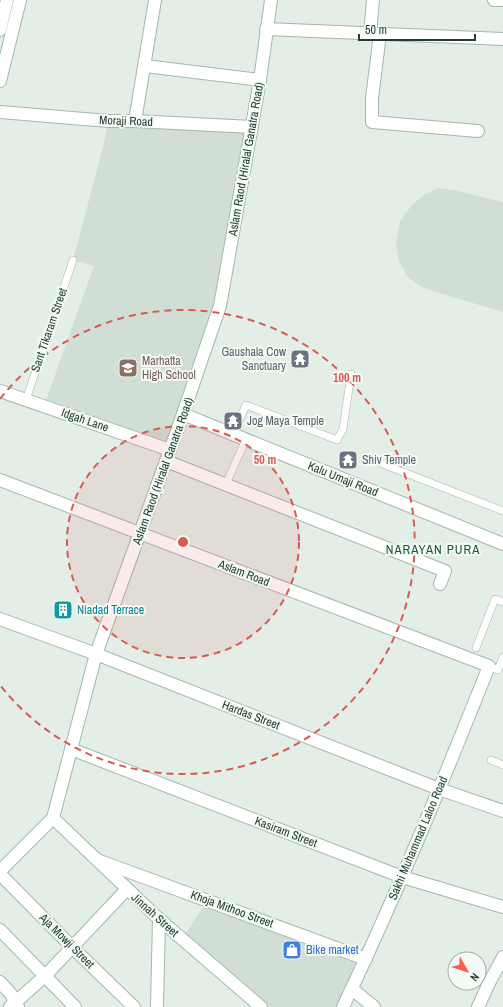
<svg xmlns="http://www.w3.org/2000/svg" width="503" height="1007" font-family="'Archivo Narrow',sans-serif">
<rect width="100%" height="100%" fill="#e3eee7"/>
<!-- built -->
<path fill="#d1ded5" d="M108,121l143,10 -31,175 -50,144 -126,-44 50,-140 -21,-6 31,-116z
M439,188l15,2 49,12v110l-64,-19 -20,-7 -12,-10 -8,-15 -3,-18 4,-22 12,-16 12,-10z
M208,900l157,60 -22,47h-82l-79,-68z"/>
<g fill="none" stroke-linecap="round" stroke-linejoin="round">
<!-- lane casing -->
<g stroke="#a5b6ad" stroke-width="8">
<path id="lane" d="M26,400l47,-140
M233,434l13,-29 91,35 6,-11 8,-55
M375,461l128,50
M226,484l20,-45
M476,648l19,-49 8,3
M489,666l9,4 5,-13
M491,760l12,5"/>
</g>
<!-- street casing -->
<g stroke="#a5b6ad" stroke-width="14">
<path id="street" d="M494,0h9
M266,29l237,10
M370,34l3,-34
M380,34l-8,64v24l106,9
M145,66l115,14
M0,112l108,9h27l117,6
M135,121l20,-121
M0,391l170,59
M183,414l320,130
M166,461l279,110 -5,13
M0,480l489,186c-46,115 -93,230 -146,341
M0,619l96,35 343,135 64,22
M71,749l331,128 101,30
M97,860l269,99
M0,874l73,74 61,59
M0,930l75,77
M0,982l11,12 4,9 3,4
M352,989l22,18
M10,1007l35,-31 82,-87
M478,1007l11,-24 14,-26"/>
</g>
<!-- secondary casing -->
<g stroke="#a1baac" stroke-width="14">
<path id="secondary" d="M0,30l7,-30
M0,81l20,-81
M53,818l43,-164 87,-240 37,-108 40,-226 11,-80
M53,818l106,101 102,88
M0,871l53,-53
M157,1007l2,-88"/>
</g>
<!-- lane -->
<use href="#lane" stroke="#fff" stroke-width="7"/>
<!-- street -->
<use href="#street" stroke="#fff" stroke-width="12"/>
<!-- secondary -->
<use href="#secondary" stroke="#fff" stroke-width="12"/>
</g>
<!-- distance rings -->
<circle cx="183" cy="542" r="116" fill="#d95a50" fill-opacity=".12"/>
<g fill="none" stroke="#d95a50" stroke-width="2" stroke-dasharray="7 5">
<circle cx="183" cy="542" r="116"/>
<path d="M0 399A232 232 0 1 1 0 685"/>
</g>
<!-- icons -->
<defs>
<g id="temple-square" transform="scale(1)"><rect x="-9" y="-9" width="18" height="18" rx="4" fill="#6b7280" stroke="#f4faf6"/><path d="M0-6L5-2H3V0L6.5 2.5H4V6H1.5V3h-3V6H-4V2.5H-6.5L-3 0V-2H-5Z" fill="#fff"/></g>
<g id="school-square" transform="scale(1)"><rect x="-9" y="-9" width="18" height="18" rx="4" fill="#8d6e63" stroke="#f4faf6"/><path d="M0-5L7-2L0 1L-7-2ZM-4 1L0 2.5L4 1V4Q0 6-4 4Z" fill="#fff"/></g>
<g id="building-square" transform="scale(1)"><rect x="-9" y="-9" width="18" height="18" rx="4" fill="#0f9aa8" stroke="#f4faf6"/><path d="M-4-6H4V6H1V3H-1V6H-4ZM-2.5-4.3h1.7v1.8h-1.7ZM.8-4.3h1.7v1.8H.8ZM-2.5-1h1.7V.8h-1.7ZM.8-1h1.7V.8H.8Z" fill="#fff"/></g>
<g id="shop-square" transform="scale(1)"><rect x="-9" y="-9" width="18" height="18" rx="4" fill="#3f7fe0" stroke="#f4faf6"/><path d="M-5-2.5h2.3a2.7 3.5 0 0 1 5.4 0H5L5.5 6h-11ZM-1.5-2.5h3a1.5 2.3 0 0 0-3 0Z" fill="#fff"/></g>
</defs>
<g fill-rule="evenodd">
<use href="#temple-square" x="300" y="359"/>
<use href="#school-square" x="128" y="368"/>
<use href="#temple-square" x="233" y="421"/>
<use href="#temple-square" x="348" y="460"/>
<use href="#building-square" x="63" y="610"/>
<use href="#shop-square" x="292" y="950"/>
</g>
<g text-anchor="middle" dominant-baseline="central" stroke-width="4" stroke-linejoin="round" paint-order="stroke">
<!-- street labels -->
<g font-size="12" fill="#214032" stroke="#f4faf6">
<text transform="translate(126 121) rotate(2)">Moraji Road</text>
<text transform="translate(246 159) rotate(-80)">Aslam Raod (Hiralal Ganatra Road)</text>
<text transform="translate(49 330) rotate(-71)">Sant Tikaram Street</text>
<text transform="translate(85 420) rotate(19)">Idgah Lane</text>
<text transform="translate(163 471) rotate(-70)">Aslam Raod (Hiralal Ganatra Road)</text>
<text transform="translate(343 479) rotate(22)">Kalu Umaji Road</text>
<text transform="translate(244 573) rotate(21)">Aslam Road</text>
<text transform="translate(251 715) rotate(21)">Hardas Street</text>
<text transform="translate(286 832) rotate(21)">Kasiram Street</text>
<text transform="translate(418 838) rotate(-67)">Sakhi Muhammad Laloo Road</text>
<text transform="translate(232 909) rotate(20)">Khoja Mithoo Street</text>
<text transform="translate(155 915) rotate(42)">Jinnah Street</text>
<text transform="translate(67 941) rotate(45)">Aja Mowji Street</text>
</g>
<!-- worship labels -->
<g font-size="12" fill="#5b616d" stroke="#f4faf6" text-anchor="start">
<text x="286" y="352" text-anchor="end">Gaushala Cow<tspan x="286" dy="14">Sanctuary</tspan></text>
<text x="247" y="421">Jog Maya Temple</text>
<text x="362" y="460">Shiv Temple</text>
</g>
<!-- education labels -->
<g font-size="12" fill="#785e54" stroke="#f4faf6" text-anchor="start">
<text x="142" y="361">Marhatta<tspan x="142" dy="14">High School</tspan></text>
</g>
<!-- culture labels -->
<g font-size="12" fill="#0d838f" stroke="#f4faf6" text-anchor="start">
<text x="77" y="610">Niadad Terrace</text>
</g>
<!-- shop labels -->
<g font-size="12" fill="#366cbe" stroke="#f4faf6" text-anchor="start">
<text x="306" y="950">Bike market</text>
</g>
<!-- neighbourhood labels -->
<g font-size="13" letter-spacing="1" fill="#1c543b" stroke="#f4faf6">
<text x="433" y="549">NARAYAN PURA</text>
</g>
</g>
<circle cx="183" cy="542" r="6" fill="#d95a50" stroke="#f4faf6" stroke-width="2"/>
<g font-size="12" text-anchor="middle" font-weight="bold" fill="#d95a50" stroke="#f4faf6" stroke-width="4" stroke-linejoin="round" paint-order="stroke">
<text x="347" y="382">100 m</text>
<text x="265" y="464">50 m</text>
</g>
<!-- north arrow -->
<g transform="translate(467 971) rotate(129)"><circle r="19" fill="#f4faf6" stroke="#a0b0a8"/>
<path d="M0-3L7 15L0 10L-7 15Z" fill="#f95e55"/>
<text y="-6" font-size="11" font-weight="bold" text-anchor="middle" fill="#214032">N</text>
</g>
<!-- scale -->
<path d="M359 34v6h116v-6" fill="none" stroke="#214032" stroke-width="2"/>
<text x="365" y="34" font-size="12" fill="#214032" stroke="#f4faf6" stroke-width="3" paint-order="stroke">50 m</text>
</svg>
